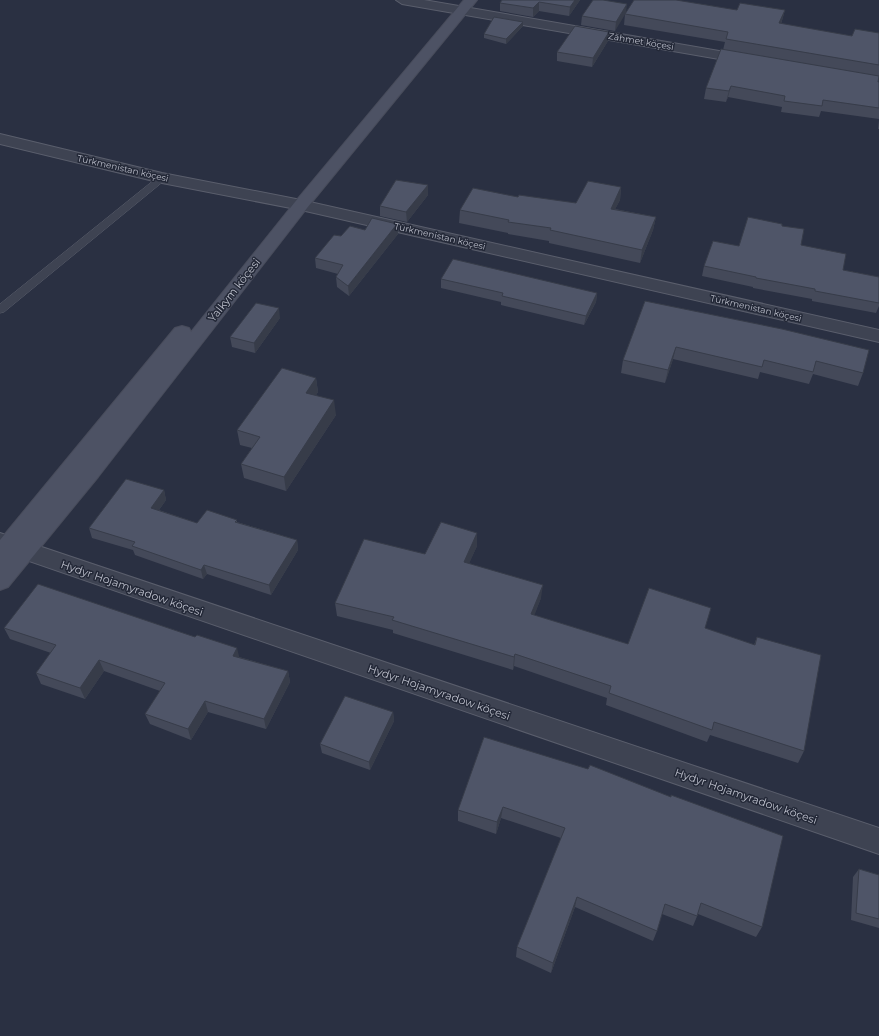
<svg xmlns="http://www.w3.org/2000/svg" width="879" height="1036" font-family="Montserrat,sans-serif">
<rect width="100%" height="100%" fill="#2a3042"/>
<g fill="none" stroke-linecap="round" stroke-linejoin="round">
<!-- service casing -->
<g stroke="#5a5e6c" stroke-width="1">
<path id="service" d="M162,175l3,1v4l-161,132 -4,1v-9l159,-128z"/>
</g>
<!-- minor casing -->
<g stroke="#5a5e6c" stroke-width="2">
<path id="minor" d="M396,0h28l324,56 5,1 2,3 -2,3 -5,1 -346,-60z
M0,134l162,39 139,27 578,130v12l-578,-132 -139,-27 -162,-39z
M0,533l879,295v26l-879,-303z"/>
</g>
<!-- secondary casing -->
<g stroke="#484c5b" stroke-width="2">
<path id="secondary" d="M464,0h13l-170,208 -209,269 -90,110 -8,3v-50l175,-212 7,-2 7,2 2,4 104,-130z"/>
</g>
<!-- service -->
<use href="#service" fill="#3e4352" fill-rule="evenodd"/>
<!-- minor -->
<use href="#minor" fill="#3e4352" fill-rule="evenodd"/>
<!-- secondary -->
<use href="#secondary" fill="#4d5264" fill-rule="evenodd"/>
</g>
<!-- wall -->
<path fill="#444959" d="M580,0l-11,16 -30,-5 -6,6 -33,-6v-8z
M627,4l-12,27 -34,-6 1,-9z
M737,10h48l-4,14 71,12 27,-3v42l-1,7h1v37l-58,-8 -2,6 -38,-5 1,-5 -54,-10 -2,5 -22,-3 2,-11 17,-38 2,-8 -101,-17 1,-11z
M523,26l-17,18 -22,-6v-4z
M608,41l-16,26 -35,-6v-9z
M879,120v9h-1z
M428,185v10l-21,27 -27,-6v-10z
M621,187l-1,13 -5,9 41,8 -3,13 -13,33 -91,-20v-2l-41,-7v-1l-49,-10 1,-13 58,-13 58,6z
M397,224l1,10 -49,62 -12,-9 -1,-10 2,-3 -22,-6 -1,-10 26,-22 24,-6z
M782,226l19,19 42,25 36,7v29l-3,7 -64,-12v-2l-59,-11v-1l-51,-11 2,-10 35,-20z
M441,279l156,14 -1,9 -12,23 -83,-20v-3l-60,-14z
M645,301l218,72 -5,13 -45,-12 -4,10 -49,-12 -2,7 -85,-20 -8,24 -44,-10 2,-13z
M280,318l-25,35 -23,-6 -2,-10z
M316,378l2,14 -2,3 20,20 -50,76 -42,-13 -3,-14 11,-16 -12,-3 -3,-15z
M164,490l2,10 -7,10 38,13 40,-3v2l60,18 1,10 -27,45 -64,-21 -4,5 -68,-24 -2,-5 -41,-12 -3,-10z
M477,533v13l-8,17 72,35 -7,17 94,29 77,-16 49,17 3,-8 47,114 -6,12 -88,-28 -3,7 -101,-37 1,-7 -93,-32 -1,4 -120,-37v-3l-56,-14 -2,-13z
M4,628l235,29 49,14 2,11 -24,47 -58,-17 -17,28 -41,-16 -5,-10 15,-23 -56,-20 -19,28 -44,-15 -5,-11 15,-20 -41,-14z
M393,712l1,9 -24,49 -48,-17 -2,-9z
M484,737l278,190 -6,10 -58,-23 -5,12 -31,-12 -5,17 -4,10 -78,-34 -24,66 -35,-16 1,-10 44,-109 -60,-20 -5,16 -38,-13v-11z
M859,869l20,6v53l-28,-8 2,-43z"/>
<!-- shaded-wall -->
<path fill="#373c49" d="M575,0h5l-11,16 1,-9z
M539,2v9l-6,6v-9z
M627,4l-1,9 -11,18 1,-9z
M785,10l-3,10 -5,14 2,-11z
M523,22v4l-17,18v-5z
M609,32l-1,9 -16,26 1,-9z
M731,86l-3,11 -2,5 3,-11z
M428,185v10l-21,27 -1,-10z
M621,187l-1,13 -11,21 2,-12z
M656,217l-3,13 -13,33 2,-13z
M397,224l1,10 -49,62 -1,-10z
M597,293l-1,9 -12,23 2,-9z
M279,308l1,10 -25,35 -1,-10z
M676,347l-3,12 -8,24 3,-13z
M316,378l2,14 -10,15 -2,-14z
M334,400l2,15 -50,76 -2,-14z
M164,490l2,10 -12,17 -3,-9z
M477,533v13l-13,29v-13z
M297,540l1,10 -27,45 -2,-10z
M204,565l3,9 -4,5 -2,-9z
M543,585l-2,13 -11,29 1,-13z
M237,648l3,12 -7,-4z
M515,654l-1,12 -1,4 1,-13z
M99,660l5,11 -19,28 -5,-11z
M288,671l2,11 -24,47 -2,-10z
M205,701l3,11 -17,28 -3,-11z
M393,712l1,9 -24,49 -1,-8z
M503,807l-2,11 -5,16 1,-12z
M577,897l-2,10 -24,66 2,-10z"/>
<!-- building -->
<path fill="#4f5568" stroke="#373c49" d="M502,0h73l-5,7 -31,-5 -6,6 -33,-5z
M593,0h10l24,4 -11,18 -34,-6z
M634,0h42l61,10 3,-7 45,7 -6,13 73,13 3,-7 24,4v32l-153,-26 2,-7 -103,-18z
M494,17l29,5 -17,17 -22,-5z
M575,26l34,6 -16,26 -36,-6z
M721,49l158,27 -1,6h1v26l-56,-8 -1,6 -38,-5 1,-5 -54,-10 -2,5 -23,-3z
M396,180l32,5 -22,27 -26,-6z
M588,181l33,6 -10,22 45,8 -14,33 -92,-20 1,-2 -43,-6 1,-2 -49,-10 13,-22 45,9 1,-2 57,8z
M748,217l34,7v2l22,3 -3,16 45,9 -3,16 36,7v26l-64,-12v-2l-59,-11v-1l-52,-11 9,-25 26,5z
M372,218l25,6 -49,62 -12,-9 7,-12 -28,-7 19,-23 7,1 9,-10 15,4z
M453,259l144,34 -11,23 -84,-20 1,-3 -62,-14z
M645,301l137,28 87,21 -6,23 -47,-12 -3,11 -49,-12 -2,7 -86,-20 -8,23 -45,-10z
M256,303l23,5 -25,35 -24,-6z
M282,368l34,10 -10,15 28,7 -50,77 -43,-13 19,-27 -23,-7z
M126,479l38,11 -13,18 46,15 10,-13 30,10 -2,2 62,18 -28,45 -65,-20 -3,5 -69,-24 3,-4 -46,-14z
M441,522l36,11 -13,29 79,23 -12,29 97,30 21,-56 62,20 -6,20 50,17 2,-8 64,18 -17,96 -90,-29 -2,8 -103,-37 2,-7 -96,-32 -1,3 -122,-37 2,-3 -59,-14 29,-64 61,15z
M38,584l157,53 2,-2 40,13 -4,8 55,15 -24,48 -59,-18 -17,28 -43,-15 20,-31 -66,-23 -19,28 -44,-15 20,-28 -52,-17z
M345,696l48,16 -24,50 -49,-18z
M484,737l104,32 2,-4 81,32v-2l112,41 -21,91 -61,-24 -4,13 -32,-12 -8,27 -80,-34 -24,66 -36,-16 48,-119 -62,-21 -6,15 -39,-12z
M859,869l20,6v44l-23,-6z"/>
<g text-anchor="middle" dominant-baseline="central" stroke-width="3" stroke-linejoin="round" paint-order="stroke">
<!-- far-street labels -->
<g font-size="9" fill="#bcbfcb" stroke="#232837">
<text transform="translate(641 41) rotate(10)">Zähmet köçesi</text>
<text transform="translate(123 168) rotate(13)">Türkmenistan köçesi</text>
<text transform="translate(440 236) rotate(13)">Türkmenistan köçesi</text>
<text transform="translate(756 308) rotate(13)">Türkmenistan köçesi</text>
</g>
<!-- street labels -->
<g font-size="11" fill="#bcbfcb" stroke="#232837">
<text transform="translate(234 290) rotate(-52)">Ýalkym köçesi</text>
<text transform="translate(132 588) rotate(19)">Hydyr Hojamyradow köçesi</text>
<text transform="translate(439 692) rotate(19)">Hydyr Hojamyradow köçesi</text>
<text transform="translate(746 796) rotate(19)">Hydyr Hojamyradow köçesi</text>
</g>
</g>
</svg>
